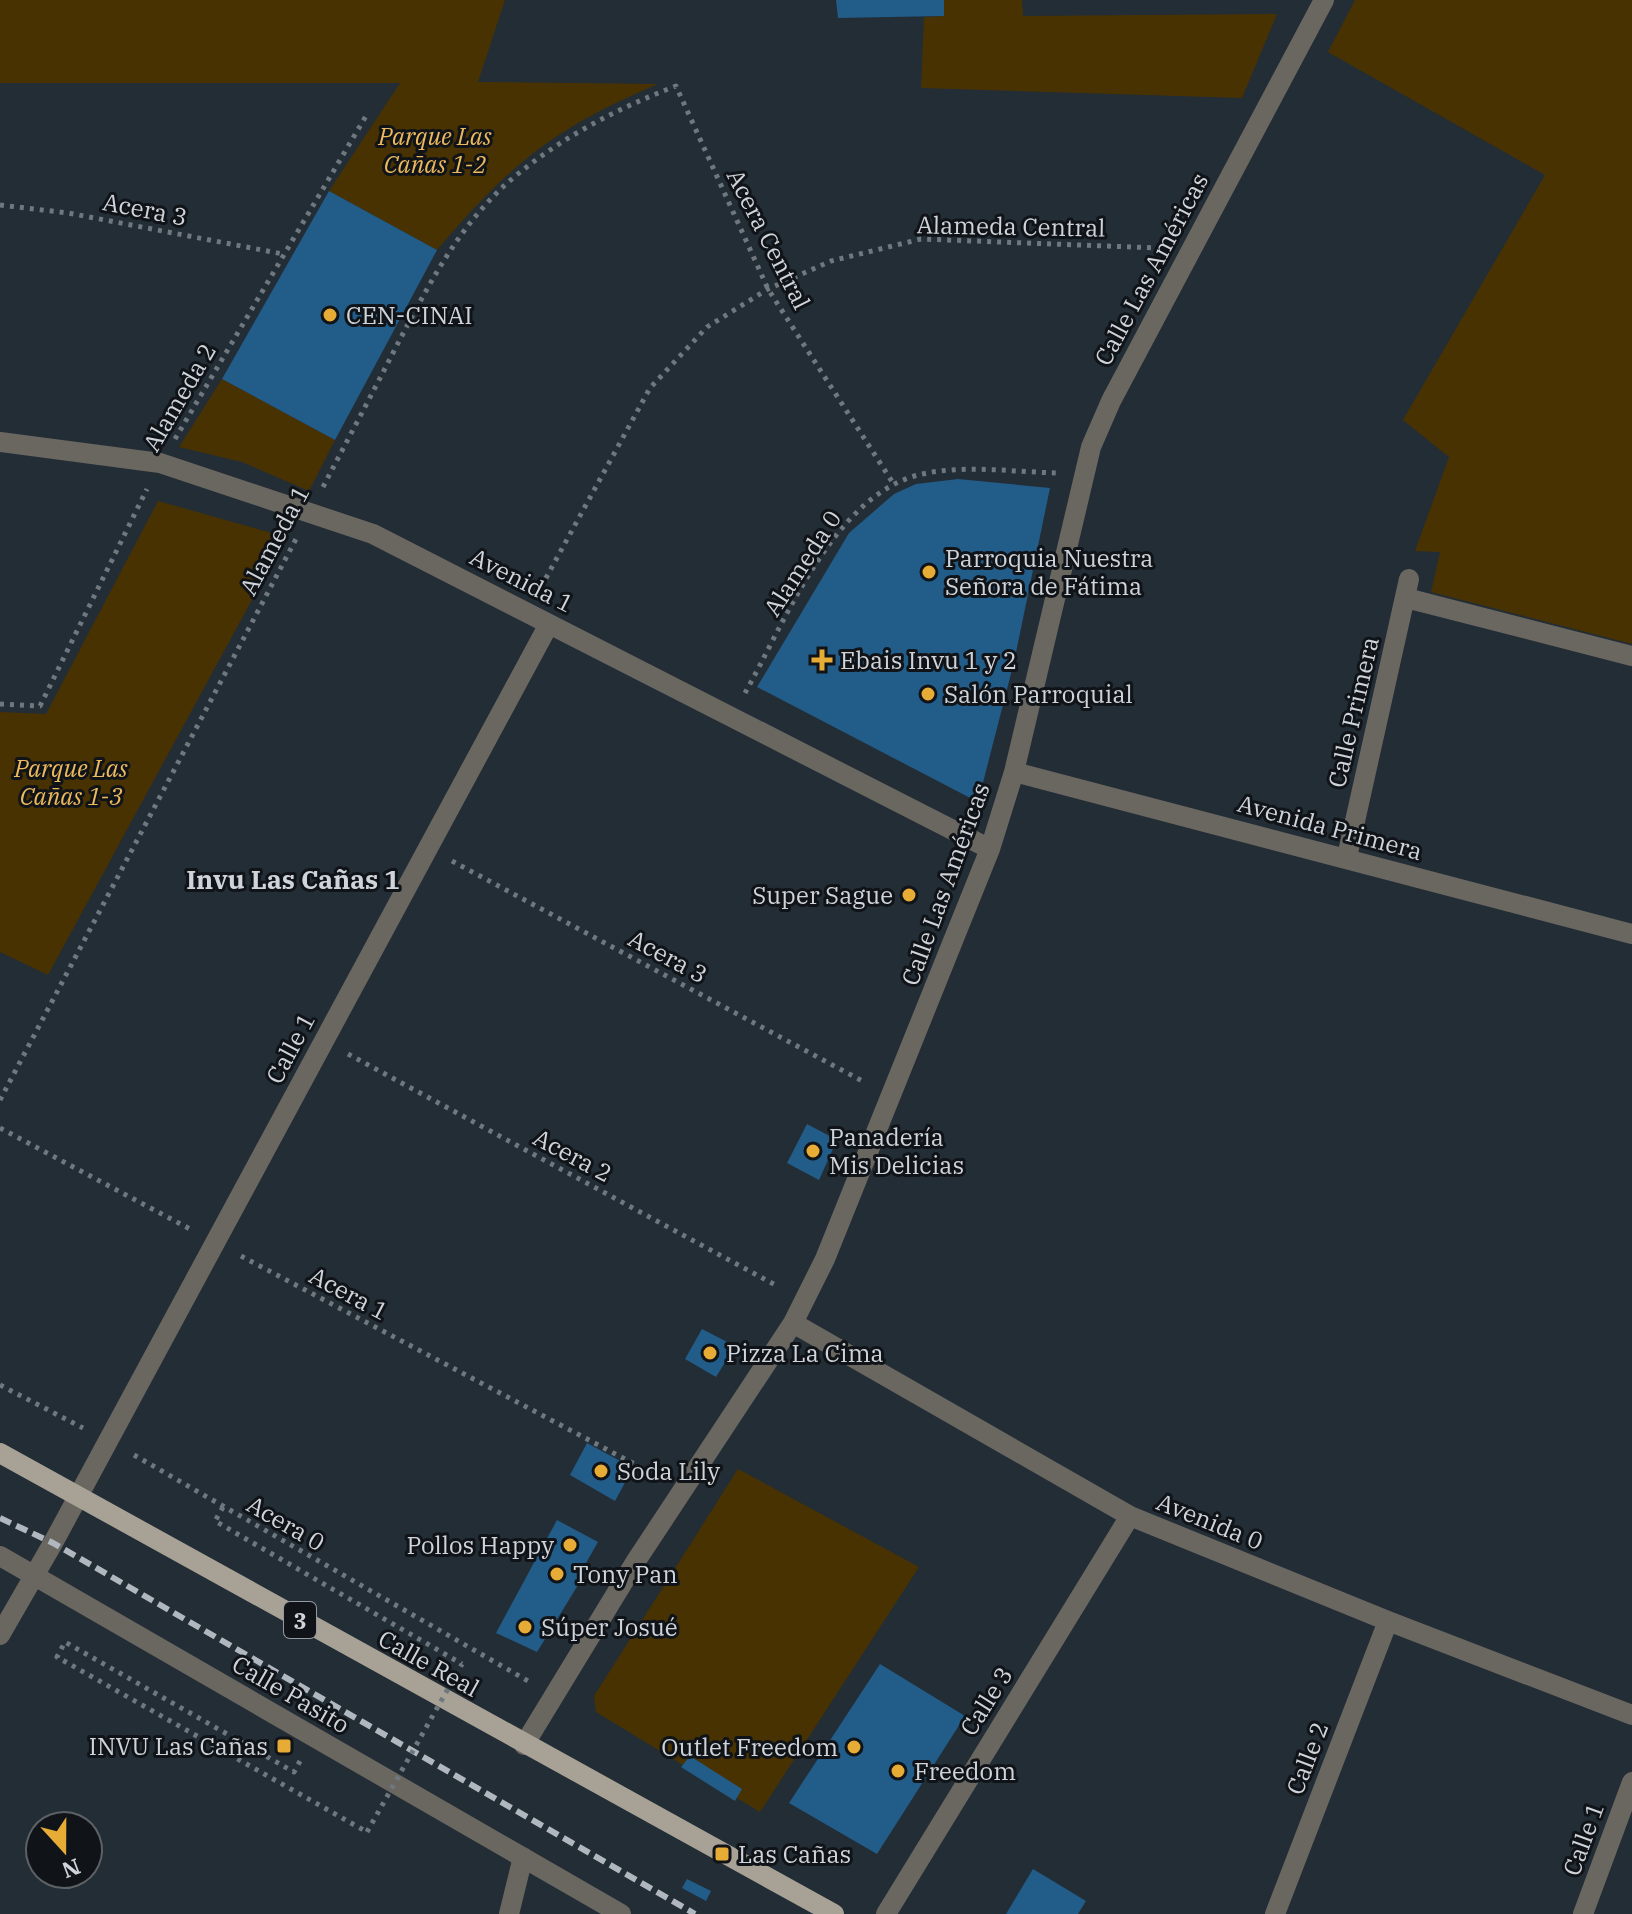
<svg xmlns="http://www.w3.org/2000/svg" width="1632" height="1914" font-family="'IBM Plex Serif',serif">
<rect width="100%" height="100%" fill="#232d35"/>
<!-- green -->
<path fill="#493202" d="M0,0h505l-27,82 180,2c-104,44 -149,81 -221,166l-108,-59 71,-108h-400z
M944,0h78l1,16 254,-2 -35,84 -321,-10 3,-71 20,-1z
M1355,0h277v644l-201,-52 9,-40 -25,-1 34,-94 -46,-37 142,-245 -217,-123z
M222,379l113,61 -26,51 -67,-29 -63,-15z
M158,501l128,36 -238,438 -48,-23v-240l46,2z
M738,1469l181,98 -159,245 -23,-14 -47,-42 -7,9 -87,-53 -2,-16z"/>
<!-- building -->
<path fill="#225c89" d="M836,0h108v16l-106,2z
M329,191l108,59 -102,190 -113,-61z
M958,479l92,9 -36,174 -36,140 -221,-115 92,-154 45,-39 22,-10z
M807,1124l30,16 -18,40 -32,-17z
M702,1329l33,17 -19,31 -31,-18z
M587,1443l46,25 -18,33 -45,-26z
M557,1520l41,22 -16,28 4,2 -49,80 -41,-19z
M880,1664l85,52 -88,138 -88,-51z
M690,1756l52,33 -7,12 -54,-34z
M1033,1869l53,32 -8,13h-72z
M687,1879l24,12 -5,10 -24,-13z"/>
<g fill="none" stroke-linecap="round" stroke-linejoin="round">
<!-- path -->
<path stroke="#6f777f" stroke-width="5" stroke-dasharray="4 6" stroke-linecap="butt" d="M0,205l68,8 215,41
M175,439l191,-323
M323,487c24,-46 49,-93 73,-140 32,-61 63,-123 117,-169 49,-41 103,-69 163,-92l92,203 125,194
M541,587l109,-199 57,-61 61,-38 63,-28 90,-22 238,9
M745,693c40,-71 88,-196 173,-218 43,-11 95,-3 140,-2
M0,704l40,2 107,-217
M452,861l414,222
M348,1054l431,233
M0,1100l296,-561
M0,1128l190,101
M241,1256l416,220
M0,1385l83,43
M134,1455l394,226
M223,1507l-8,14 247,143
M300,1761l-6,11 -229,-130 -8,15 310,175"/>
<!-- minor -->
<path stroke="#6a6761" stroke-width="20" d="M0,442l160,21 213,71 617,315
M1406,598l226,58
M1014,772l618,162
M1347,857l62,-278
M793,1323l337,193 258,105 244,94
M0,1556l621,358
M0,1635l53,-92 496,-919
M524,1745l112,-184 157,-238 32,-64 165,-410 24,-77 77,-325 20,-46 213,-401
M509,1914l14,-57
M886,1914l244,-398
M1275,1914l113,-293
M1583,1914l49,-132"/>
<!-- major -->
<path stroke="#a8a296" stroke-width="20" d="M0,1453l834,461"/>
<!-- rail -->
<path stroke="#b1b7be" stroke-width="6" stroke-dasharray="12 6" stroke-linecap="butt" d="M0,1518l53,25 642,371"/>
<!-- path-bridge -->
<path stroke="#6f777f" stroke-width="5" stroke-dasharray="4 6" stroke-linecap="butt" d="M367,1832l95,-168"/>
</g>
<!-- markers -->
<g fill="#e7ac36" stroke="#101418" stroke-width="3">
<circle cx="330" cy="315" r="8"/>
<circle cx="929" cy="572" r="8"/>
<path d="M818 648h8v8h8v8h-8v8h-8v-8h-8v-8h8z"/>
<circle cx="928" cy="694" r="8"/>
<circle cx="909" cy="895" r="8"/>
<circle cx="813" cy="1151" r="8"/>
<circle cx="710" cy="1353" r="8"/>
<circle cx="601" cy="1471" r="8"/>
<circle cx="570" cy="1545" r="8"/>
<circle cx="557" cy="1574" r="8"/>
<circle cx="525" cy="1627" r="8"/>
<rect x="276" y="1738" width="16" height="16" rx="4"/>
<circle cx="854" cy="1747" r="8"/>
<circle cx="898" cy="1771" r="8"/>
<rect x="714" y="1846" width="16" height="16" rx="4"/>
</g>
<g text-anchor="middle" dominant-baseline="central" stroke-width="6" stroke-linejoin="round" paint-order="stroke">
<!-- shield labels -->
<rect fill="#101418" stroke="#959aa0" stroke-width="2" x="284" y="1602" width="32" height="36" rx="6"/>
<g font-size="22" font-weight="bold" fill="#ced4da">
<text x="300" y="1620">3</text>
</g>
<!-- park labels -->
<g font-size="24" font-style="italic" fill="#ecb95c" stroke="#101418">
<text x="435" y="136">Parque Las<tspan x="435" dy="28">Cañas 1-2</tspan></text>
<text x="71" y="768">Parque Las<tspan x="71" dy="28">Cañas 1-3</tspan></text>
</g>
<!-- street labels -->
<g font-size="24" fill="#ced4da" stroke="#101418">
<text transform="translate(145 209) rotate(11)">Acera 3</text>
<text transform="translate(1011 226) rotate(1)">Alameda Central</text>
<text transform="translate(769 239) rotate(63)">Acera Central</text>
<text transform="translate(1151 269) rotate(-62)">Calle Las Américas</text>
<text transform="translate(179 397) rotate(-60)">Alameda 2</text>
<text transform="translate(274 540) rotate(-62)">Alameda 1</text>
<text transform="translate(802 563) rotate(-57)">Alameda 0</text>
<text transform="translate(522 580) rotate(27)">Avenida 1</text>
<text transform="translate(1353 712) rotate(-77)">Calle Primera</text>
<text transform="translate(1330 827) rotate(15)">Avenida Primera</text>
<text transform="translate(945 884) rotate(-70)">Calle Las Américas</text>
<text transform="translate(668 956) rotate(28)">Acera 3</text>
<text transform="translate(290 1048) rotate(-62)">Calle 1</text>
<text transform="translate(573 1155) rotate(28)">Acera 2</text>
<text transform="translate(349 1293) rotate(28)">Acera 1</text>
<text transform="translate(1210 1521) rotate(22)">Avenida 0</text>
<text transform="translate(286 1523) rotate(30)">Acera 0</text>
<text transform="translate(429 1663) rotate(29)">Calle Real</text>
<text transform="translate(291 1694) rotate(30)">Calle Pasito</text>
<text transform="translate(986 1701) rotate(-58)">Calle 3</text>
<text transform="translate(1307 1758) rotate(-69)">Calle 2</text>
<text transform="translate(1583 1839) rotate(-70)">Calle 1</text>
</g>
<!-- poi labels -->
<g font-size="24" fill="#ced4da" stroke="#101418" text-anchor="start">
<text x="346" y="315">CEN-CINAI</text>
<text x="945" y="558">Parroquia Nuestra<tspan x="945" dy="28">Señora de Fátima</tspan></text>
<text x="840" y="660">Ebais Invu 1 y 2</text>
<text x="944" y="694">Salón Parroquial</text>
<text x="893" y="895" text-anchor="end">Super Sague</text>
<text x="829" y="1137">Panadería<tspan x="829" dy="28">Mis Delicias</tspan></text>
<text x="726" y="1353">Pizza La Cima</text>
<text x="617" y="1471">Soda Lily</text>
<text x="554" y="1545" text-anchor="end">Pollos Happy</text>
<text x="573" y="1574">Tony Pan</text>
<text x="541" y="1627">Súper Josué</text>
<text x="268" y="1746" text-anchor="end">INVU Las Cañas</text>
<text x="838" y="1747" text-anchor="end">Outlet Freedom</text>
<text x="914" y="1771">Freedom</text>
<text x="738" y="1854">Las Cañas</text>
</g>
<!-- neighbourhood labels -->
<g font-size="26" font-weight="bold" fill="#ced4da" stroke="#101418">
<text x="293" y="879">Invu Las Cañas 1</text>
</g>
</g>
<!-- north arrow -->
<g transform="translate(64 1850) rotate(159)"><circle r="38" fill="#101418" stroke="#5c6166" stroke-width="2"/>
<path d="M0-6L14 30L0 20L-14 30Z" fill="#e7ac36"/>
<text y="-12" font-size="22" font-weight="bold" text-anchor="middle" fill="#ced4da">N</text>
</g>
</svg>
